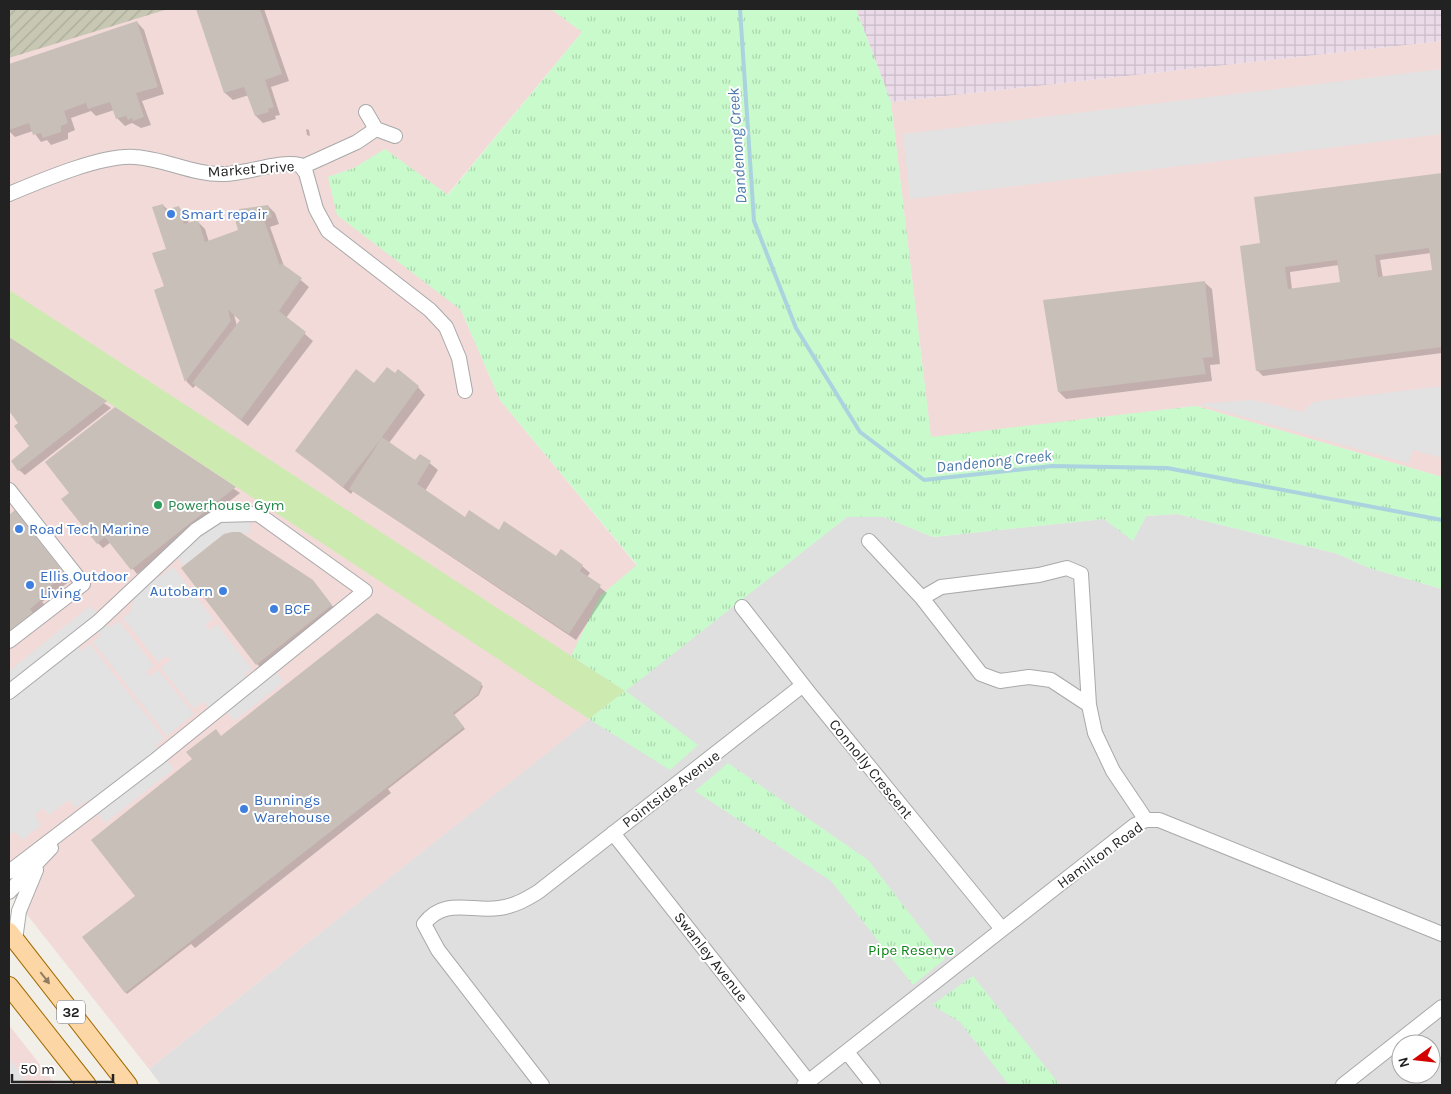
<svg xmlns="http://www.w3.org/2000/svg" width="1451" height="1094" font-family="Karla,sans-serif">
<defs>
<pattern id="industrial-grid" width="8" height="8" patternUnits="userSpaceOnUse" patternTransform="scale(1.25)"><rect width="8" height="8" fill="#ebdbe8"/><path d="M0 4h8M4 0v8" fill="none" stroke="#c9bcc7"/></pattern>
<pattern id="construction-furrows" width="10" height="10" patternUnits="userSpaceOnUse" patternTransform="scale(1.25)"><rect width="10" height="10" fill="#c7c7b4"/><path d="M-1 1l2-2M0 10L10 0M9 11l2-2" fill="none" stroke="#abab9a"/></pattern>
<pattern id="park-tufts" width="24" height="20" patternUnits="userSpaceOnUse" patternTransform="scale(1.25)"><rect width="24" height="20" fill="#c8facc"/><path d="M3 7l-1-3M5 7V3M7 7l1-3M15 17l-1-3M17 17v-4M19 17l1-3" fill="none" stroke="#acd6af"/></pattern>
</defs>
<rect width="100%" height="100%" fill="#f2efe9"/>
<!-- residential -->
<path fill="#e0dfdf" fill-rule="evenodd" d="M1177,514l161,40 31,14 73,21v496h-1281l-12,-16 440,-350 258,-202h37l49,20 171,-18 29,21 13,-24zM1401,1044h30v30h-30z"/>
<!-- commercial -->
<path fill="#f2dad9" d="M9,9h542l31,23 -135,163 -62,-46 -31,19 -26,9 133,133 39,90 137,166 -37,30 25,95 -476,378 -140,-177z
M1442,41v436l-246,-71 -265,32 -40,-336z
M9,1025l47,60h-47z"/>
<!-- industrial -->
<path fill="url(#industrial-grid)" d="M856,9h586v32l-551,61z"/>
<!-- construction -->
<path fill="url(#construction-furrows)" d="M9,9h159l-159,49z"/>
<!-- grass -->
<path fill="#cdebb0" d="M9,290l616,401 -36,28 -580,-382z"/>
<!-- park -->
<path fill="url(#park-tufts)" d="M551,9h305l35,93 40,335 265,-31 246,71v112l-73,-21 -31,-14 -161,-40 -31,2 -13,25 -29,-22 -171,18 -49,-20h-37l-221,174 72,54 -28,25 -81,-51 36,-28 -54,-35 29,-60 37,-31 -137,-165 -39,-90 -124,-95 -9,-38 26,-9 31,-19 63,46 134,-163z
M728,763l140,97 77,99 -32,26 -82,-104 -136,-90z
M973,976l87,109h-51l-49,-63 -28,-17z"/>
<!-- parking -->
<path fill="#e2e2e2" d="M1442,69v65l-532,65 -7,-65z
M1442,386v72l-29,-8 -5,13 -210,-59 55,-4 50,12 10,-10z
M249,507v27l-17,-2 -8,2 -40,32 -16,-22 44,-34z
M173,567l40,52 -8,6 4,5 8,-6 35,45 -7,5 2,3 20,-16 17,21 -50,39 -16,-21 -9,8 -6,-7 -9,8 -33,-41 9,-8 -3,-4 -9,6 -35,-44 8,-7 4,-17z
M90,606l20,21 9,-6 35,45 -8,6 4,4 8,-6 36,44 -27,22 -74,-94 8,-7 -3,-3 -20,16 3,3 9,-7 74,94 -8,7 18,24 -69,54 -18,-23 -11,8 -7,-8 -20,15 -6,-7 -8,7 6,10 -19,15 -7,-9 -6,5v-165z
M9,1058l13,18 4,9h-17z"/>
<!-- shadow -->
<path fill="#0003" fill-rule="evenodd" d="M197,9h67l25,72 -18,6 9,28 -5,1 1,3 -13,4 -7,-7 -7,-21 -16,5 -8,-7z
M137,22l7,8 20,64 -22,7 9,24 -10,3 -9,-5 -7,3 -8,-8 -3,-8 -18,6 -5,-5 -20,7 4,12 -7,3v6l-17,6 -4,-5 -6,2 -8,-11 -18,6 -6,-6v-66z
M306,129l3,1 1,6 -3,-1z
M1442,174v179l-179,23 -6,-6 5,-126 -6,-46zM1431,253l3,18 -51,7 -3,-18zM1339,265l2,18 -49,7 -2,-18z
M163,205l5,5 10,-3 8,7 3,10 8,-3 8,8 4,13 31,-11 28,-25 7,7 4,11 -9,3 14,39 25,21 -23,31 27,23 -65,85 -52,-41 -3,3 -6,-6 -31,-92 10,-3 2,-37zM234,315l7,6 -4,5z
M1204,282l8,7 8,75 -10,1 2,16 -146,18 -7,-7z
M9,339l102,69 -86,67 -6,-5 12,-24 -12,-23 -10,-14z
M375,384l43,3 7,8 -36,48 26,19 5,-7 18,15 -13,21 40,27 92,40 25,8 8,7 -3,4 20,16 -31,47 -223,-149 -2,3 -55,-44z
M115,409l125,84 -103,81 -26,-32 -8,6 -5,-5 -28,-50z
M15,512l55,69 -28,21 4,4 -37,35v-125z
M312,581l26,32 -74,58 -7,-7z
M377,615l106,71 -4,9 -25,20 11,14 -77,60 3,4 -196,155 -4,-4 -64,50 -44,-57 54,-41 85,-158z"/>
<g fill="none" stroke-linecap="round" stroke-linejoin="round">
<!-- stream -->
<path stroke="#aad3df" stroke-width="4" d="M740,9l14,212 42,107 64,104 64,48 128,-14 115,2 275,52"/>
</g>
<!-- building -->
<path fill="#c7bfb8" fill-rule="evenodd" d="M196,9h64l22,65 -17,6 9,27 -6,2 1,3 -14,4 -11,-29 -20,6z
M137,21l21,66 -22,6 8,24 -11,4 -1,-3 -4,2 -2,-4 -10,3 -6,-17 -22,7 -2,-6 -22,8 4,12 -7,3v6l-18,6 -2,-5 -8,2 -4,-12 -20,7v-66z
M1442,173v174l-186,24 -16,-125 20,-3 -6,-46zM1429,248l3,22 -54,7 -3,-22zM1337,260l3,22 -52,7 -3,-22z
M163,204l2,6 14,-4 5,18 14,-4 7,22 33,-12 -5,-17 7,-2 -1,-2 29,-4 4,12 -8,3 16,46 1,-3 21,15 -23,33 27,21 -65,88 -49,-37 48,-63 -12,-10 3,11 -46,61 -31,-92 10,-4 -12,-33 14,-4 -14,-42z
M1205,281l8,76 -10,1 3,16 -148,18 -15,-92z
M9,337l98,64 -89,70 -7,-10 18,-15 -15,-20 4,-3 -9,-12z
M387,367l8,6 3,-4 21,17 -37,51 33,23 5,-6 11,7 -14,23 48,33 4,-7 30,20 5,-9 52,35 5,-7 22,16 -3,6 21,14 -32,49 -220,-145 32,-50 -38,48 -48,-36 61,-82 18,14z
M115,407l121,80 -105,83 -26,-33 -8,7 -36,-45 8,-6 -24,-31z
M15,510l50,65 -27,21 3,4 -11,9 3,4 -24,19v-117z
M232,532h8l73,48 19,25 -76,60 -75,-97 43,-34z
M377,613l105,70 -4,11 -25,19 11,14 -339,266 -43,-56 53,-41 -44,-56 101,-81 -6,-7 30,-23 5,7z"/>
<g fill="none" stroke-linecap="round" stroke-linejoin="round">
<!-- minor casing -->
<g stroke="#a9a9a9" stroke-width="16">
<path id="minor" d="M366,112l10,17 19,7
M302,167l55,-25 19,-13
M9,194c31,-13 94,-40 126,-37 31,2 58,18 89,17 23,0 55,-14 76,-9l6,8 10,36 12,22 102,79 16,17 13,31 6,33
M9,490l74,94 -74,57
M869,541l53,57 19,-11 98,-12 28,-7 14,6 8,131 6,28 18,38 33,49
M922,598l59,76 19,7 29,-4 22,3 38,25
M742,607l68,87 192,235
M9,692l89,-70 98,-92 23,-15 39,-1 107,77 -208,168 -148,113
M613,833l195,248
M9,892l42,-44
M15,940l4,-29 17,-41
M847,1052l26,33
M542,1085l-104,-135 -14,-26c20,-27 47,-12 75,-16 15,-2 26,-8 39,-16l265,-207
M804,1085l331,-260 11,-5h13l283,114
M1343,1085l99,-78"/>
</g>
<!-- major casing -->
<g stroke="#a06b00" stroke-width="20">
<path id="major" d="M9,932l119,153
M9,986l78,99"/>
</g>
<!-- minor -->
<use href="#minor" stroke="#fff" stroke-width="14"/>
<!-- major -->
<use href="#major" stroke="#fcd6a4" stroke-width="18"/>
</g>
<!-- one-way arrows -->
<defs><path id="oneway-solid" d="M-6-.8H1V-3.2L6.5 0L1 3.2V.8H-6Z" transform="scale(1.25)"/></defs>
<use fill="#8f7c63" href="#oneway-solid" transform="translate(45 978) rotate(52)"/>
<!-- markers -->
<g fill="#3f7fe0" stroke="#fff" stroke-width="2">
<circle cx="171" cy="214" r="5"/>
<circle cx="19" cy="529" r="5"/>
<circle cx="30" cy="585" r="5"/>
<circle cx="223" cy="591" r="5"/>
<circle cx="274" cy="609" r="5"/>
<circle cx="244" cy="809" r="5"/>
</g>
<circle fill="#2e9e5b" stroke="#fff" stroke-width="2" cx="158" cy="505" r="5"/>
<g text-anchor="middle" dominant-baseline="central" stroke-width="4" stroke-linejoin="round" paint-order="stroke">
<!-- shield labels -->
<rect fill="#fff" stroke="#646464" stroke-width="1" x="57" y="1000.5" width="28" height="23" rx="4"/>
<g font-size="14" font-weight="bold" fill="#222">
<text x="71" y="1012">32</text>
</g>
<!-- street labels -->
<g font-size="15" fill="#222" stroke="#fff">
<text transform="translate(251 169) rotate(-4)">Market Drive</text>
<text transform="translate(871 769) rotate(51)">Connolly Crescent</text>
<text transform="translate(671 789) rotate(-37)">Pointside Avenue</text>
<text transform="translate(1100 855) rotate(-36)">Hamilton Road</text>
<text transform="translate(711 957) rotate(52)">Swanley Avenue</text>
</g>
<!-- shop labels -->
<g font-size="15" fill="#366cbe" stroke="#fff" text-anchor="start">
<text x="181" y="214">Smart repair</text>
<text x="29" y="529">Road Tech Marine</text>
<text x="40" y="576">Ellis Outdoor<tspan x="40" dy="17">Living</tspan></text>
<text x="213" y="591" text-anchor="end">Autobarn</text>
<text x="284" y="609">BCF</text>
<text x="254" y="800">Bunnings<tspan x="254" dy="17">Warehouse</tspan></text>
</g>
<!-- leisure labels -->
<g font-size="15" fill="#27864d" stroke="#fff" text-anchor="start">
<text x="168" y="505">Powerhouse Gym</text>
</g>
<!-- park labels -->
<g font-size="15" fill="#0c8416" stroke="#fff">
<text x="911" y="950">Pipe Reserve</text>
</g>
<!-- water labels -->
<g font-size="16" font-style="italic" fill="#4a7aab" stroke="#fff">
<text transform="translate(737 146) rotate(-94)">Dandenong Creek</text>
<text transform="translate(994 461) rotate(-6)">Dandenong Creek</text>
</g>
</g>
<!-- border -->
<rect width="1451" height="1094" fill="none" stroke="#222222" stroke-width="20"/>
<!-- north arrow -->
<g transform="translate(1416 1059) rotate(255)"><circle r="24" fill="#ffffff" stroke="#a7a7a7"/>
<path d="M0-4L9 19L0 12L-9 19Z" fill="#d40000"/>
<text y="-8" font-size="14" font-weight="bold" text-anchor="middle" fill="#222222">N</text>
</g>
<!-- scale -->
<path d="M12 1074v8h101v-8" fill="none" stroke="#222222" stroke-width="2.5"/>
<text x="20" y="1074" font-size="15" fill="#222222" stroke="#ffffff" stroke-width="4" paint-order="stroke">50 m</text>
</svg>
